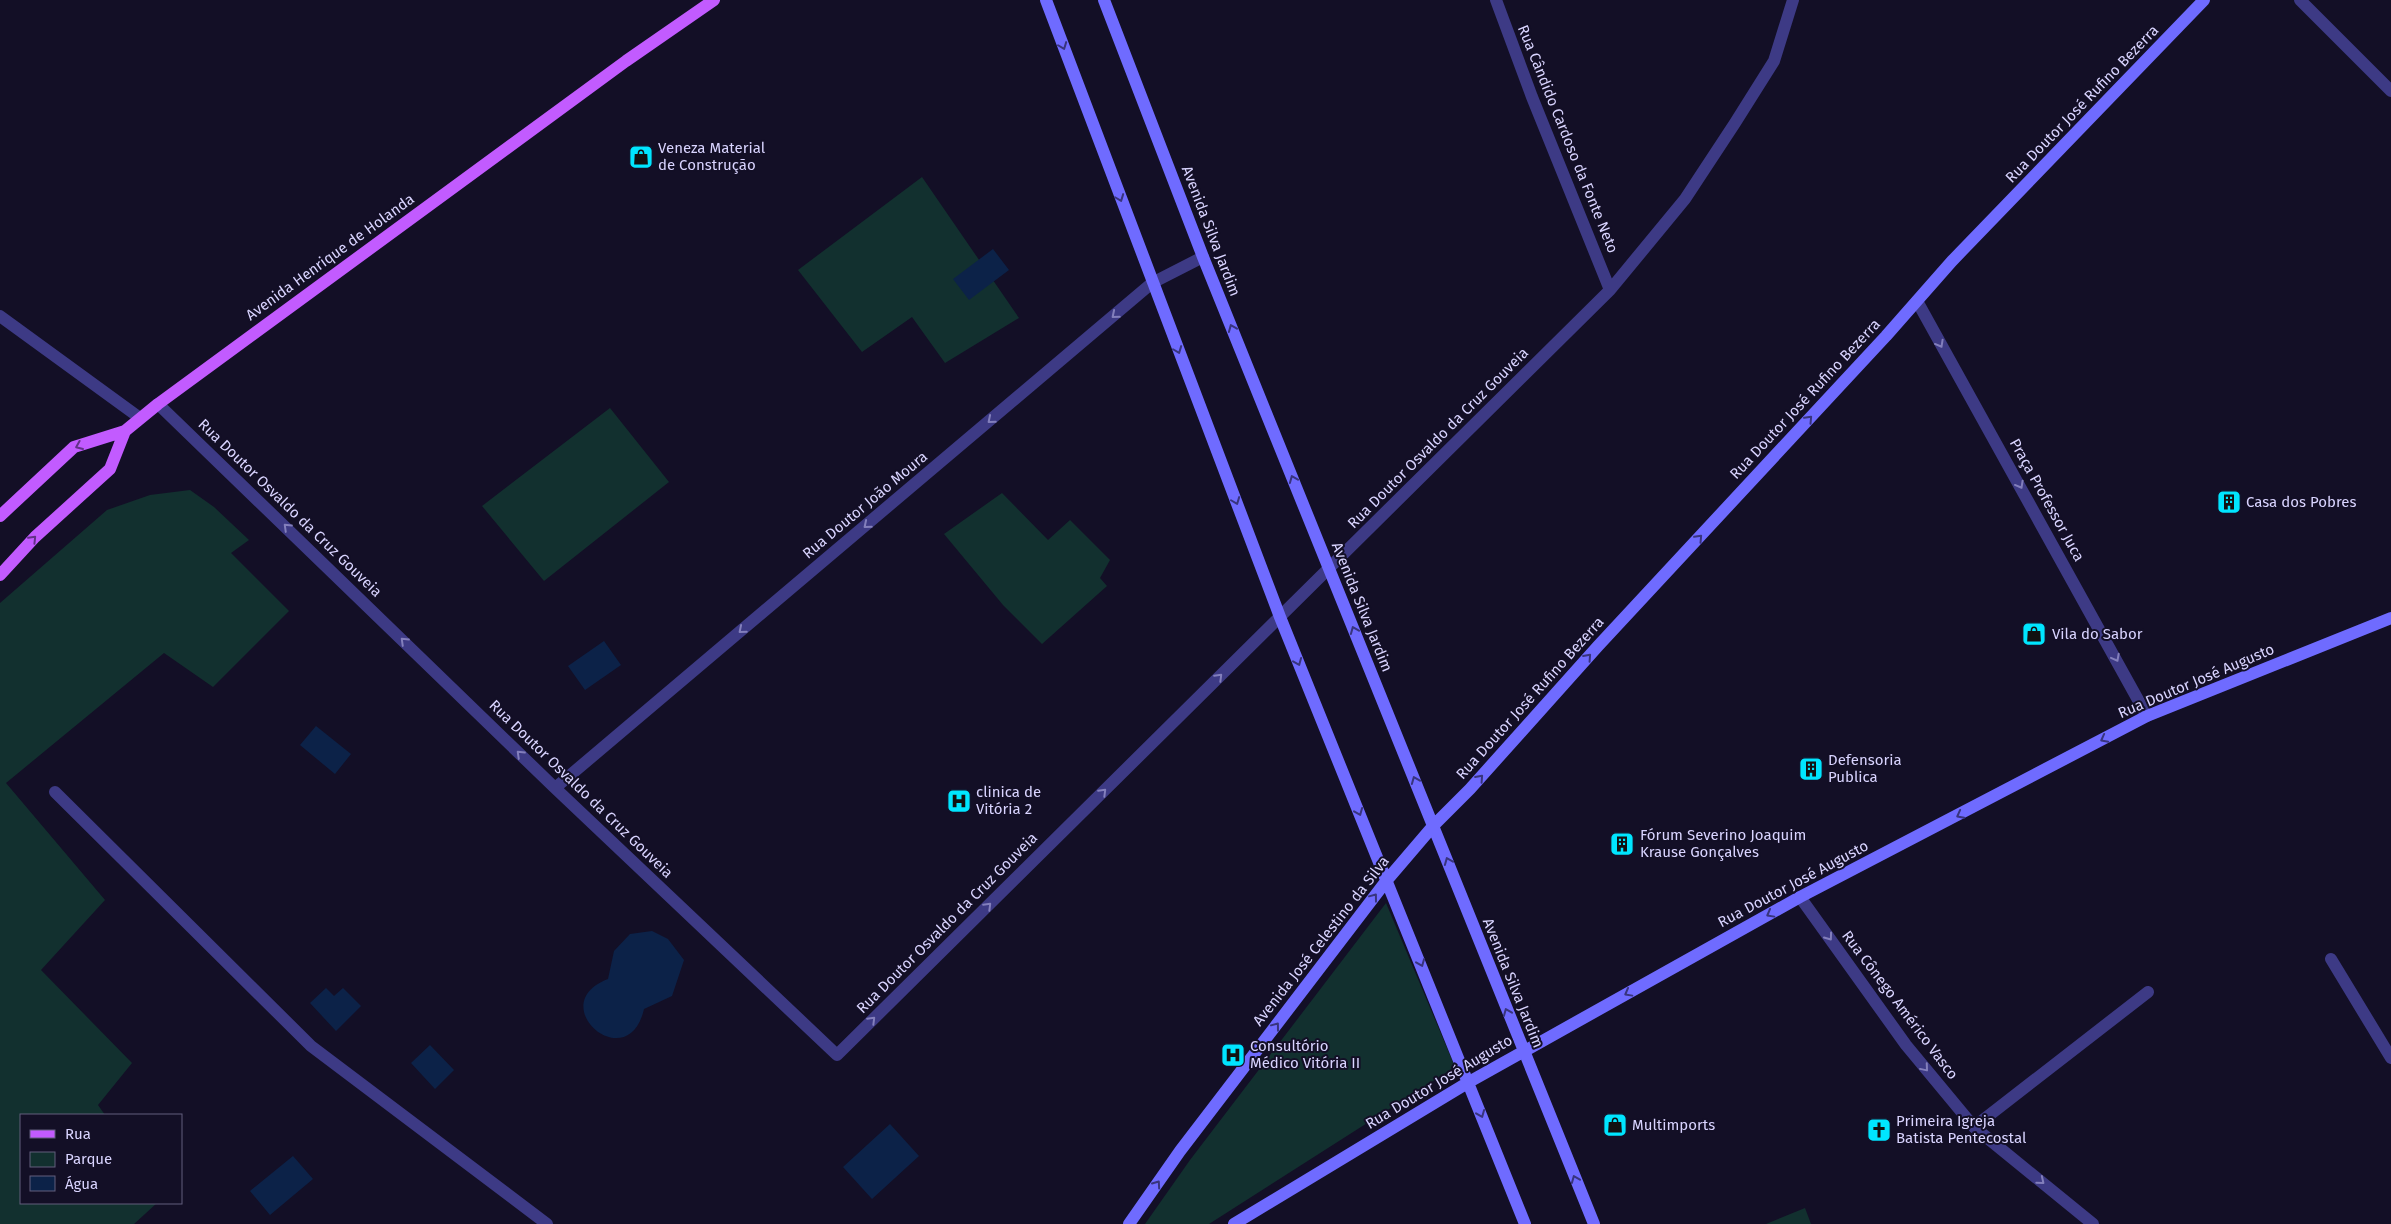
<svg xmlns="http://www.w3.org/2000/svg" width="2391" height="1224" font-family="'Fira Sans',sans-serif">
<rect width="100%" height="100%" fill="#130f26"/>
<!-- green -->
<path fill="#12302f" d="M922,177l97,141 -74,45 -33,-46 -50,35 -64,-82z
M610,408l59,74 -125,99 -62,-75z
M190,490l24,17 35,33 -18,13 58,58 -76,76 -49,-34 -158,130 99,117 -64,70 91,93 -34,42 7,10h-84v88h136l-23,21h-134v-621l107,-93 43,-15z
M1002,493l46,47 22,-20 40,40 -10,18 7,8 -65,58 -39,-39 -59,-71z
M1386,903l69,164 -246,157h-64l45,-64z
M1805,1208l6,16h-45z"/>
<!-- water -->
<path fill="#0c2248" d="M993,249l16,21 -40,30 -16,-21z
M604,641l17,24 -36,25 -17,-24z
M316,726l35,28 -16,20 -35,-29z
M652,931l16,8 16,21 -12,36 -28,13c-16,70 -102,-5 -36,-30l6,-28 16,-17z
M326,988l8,8 9,-8 18,18 -25,25 -26,-28z
M430,1045l24,25 -19,19 -24,-26z
M890,1124l29,32 -47,43 -29,-32z
M293,1156l20,23 -43,36 -20,-24z"/>
<g fill="none" stroke-linecap="round" stroke-linejoin="round">
<!-- service -->
<path stroke="#3d3a85" stroke-width="12" d="M2331,959l60,99
M1974,1127l174,-135"/>
<!-- minor -->
<path stroke="#3d3a85" stroke-width="12" d="M1496,0l36,97 78,193
M2300,0l91,91
M1917,301l230,415
M158,404l397,384 282,267 773,-765 75,-91 50,-76 39,-62 19,-61
M555,788l597,-505 51,-26
M55,792l256,254 236,178
M1800,897l106,148 68,82 119,97"/>
<!-- tertiary -->
<path stroke="#3d3a85" stroke-width="12" d="M0,316l140,102"/>
<!-- secondary -->
<path stroke="#6f6bff" stroke-width="12" d="M1046,0l234,617 245,607
M1104,0l99,257 391,967
M1129,1224l51,-73 207,-271 47,-55 36,-36 128,-143 288,-310 66,-75 252,-261
M1234,1224l235,-142 331,-185 347,-181 244,-98"/>
<!-- primary -->
<path stroke="#c25bff" stroke-width="12" d="M0,516l74,-69 51,-16
M0,575l35,-38 75,-68 15,-38 33,-27 468,-343 88,-61"/>
</g>
<!-- one-way arrows -->
<defs><path id="oneway-chevron" d="M-2-3.5L2.5 0L-2 3.5" fill="none" stroke-width="1.6" stroke-linecap="round" stroke-linejoin="round" transform="scale(1.25)"/></defs>
<g stroke="#38347d">
<use href="#oneway-chevron" transform="translate(1063 46) rotate(69)"/>
<use href="#oneway-chevron" transform="translate(1120 198) rotate(69)"/>
<use href="#oneway-chevron" transform="translate(1232 328) rotate(-112)"/>
<use href="#oneway-chevron" transform="translate(1178 350) rotate(69)"/>
<use href="#oneway-chevron" transform="translate(1809 419) rotate(-47)"/>
<use href="#oneway-chevron" transform="translate(1293 479) rotate(-112)"/>
<use href="#oneway-chevron" transform="translate(1236 501) rotate(69)"/>
<use href="#oneway-chevron" transform="translate(1699 538) rotate(-47)"/>
<use href="#oneway-chevron" transform="translate(1354 630) rotate(-112)"/>
<use href="#oneway-chevron" transform="translate(1588 657) rotate(-48)"/>
<use href="#oneway-chevron" transform="translate(1298 662) rotate(68)"/>
<use href="#oneway-chevron" transform="translate(2104 739) rotate(152)"/>
<use href="#oneway-chevron" transform="translate(1480 778) rotate(-48)"/>
<use href="#oneway-chevron" transform="translate(1415 780) rotate(-112)"/>
<use href="#oneway-chevron" transform="translate(1359 812) rotate(68)"/>
<use href="#oneway-chevron" transform="translate(1960 815) rotate(152)"/>
<use href="#oneway-chevron" transform="translate(1448 861) rotate(-112)"/>
<use href="#oneway-chevron" transform="translate(1374 897) rotate(-53)"/>
<use href="#oneway-chevron" transform="translate(1770 914) rotate(151)"/>
<use href="#oneway-chevron" transform="translate(1421 963) rotate(68)"/>
<use href="#oneway-chevron" transform="translate(1628 993) rotate(151)"/>
<use href="#oneway-chevron" transform="translate(1507 1012) rotate(-112)"/>
<use href="#oneway-chevron" transform="translate(1276 1026) rotate(-53)"/>
<use href="#oneway-chevron" transform="translate(1481 1114) rotate(68)"/>
<use href="#oneway-chevron" transform="translate(1575 1179) rotate(-112)"/>
<use href="#oneway-chevron" transform="translate(1157 1184) rotate(-55)"/>
</g>
<g stroke="#837fbc">
<use href="#oneway-chevron" transform="translate(1115 315) rotate(140)"/>
<use href="#oneway-chevron" transform="translate(1940 344) rotate(61)"/>
<use href="#oneway-chevron" transform="translate(991 420) rotate(140)"/>
<use href="#oneway-chevron" transform="translate(2020 485) rotate(61)"/>
<use href="#oneway-chevron" transform="translate(867 525) rotate(140)"/>
<use href="#oneway-chevron" transform="translate(287 527) rotate(-136)"/>
<use href="#oneway-chevron" transform="translate(742 630) rotate(140)"/>
<use href="#oneway-chevron" transform="translate(404 641) rotate(-136)"/>
<use href="#oneway-chevron" transform="translate(2116 658) rotate(62)"/>
<use href="#oneway-chevron" transform="translate(1219 677) rotate(-45)"/>
<use href="#oneway-chevron" transform="translate(520 754) rotate(-136)"/>
<use href="#oneway-chevron" transform="translate(1103 792) rotate(-45)"/>
<use href="#oneway-chevron" transform="translate(988 906) rotate(-45)"/>
<use href="#oneway-chevron" transform="translate(1829 937) rotate(54)"/>
<use href="#oneway-chevron" transform="translate(872 1020) rotate(-45)"/>
<use href="#oneway-chevron" transform="translate(1925 1068) rotate(50)"/>
<use href="#oneway-chevron" transform="translate(2041 1181) rotate(39)"/>
</g>
<g stroke="#623188">
<use href="#oneway-chevron" transform="translate(79 446) rotate(157)"/>
<use href="#oneway-chevron" transform="translate(33 539) rotate(-46)"/>
</g>
<!-- icons -->
<defs>
<g id="shop-square" transform="scale(1.25)"><rect x="-9" y="-9" width="18" height="18" rx="4" fill="#00e5ff" stroke="#130f26"/><path d="M-5-2.5h2.3a2.7 3.5 0 0 1 5.4 0H5L5.5 6h-11ZM-1.5-2.5h3a1.5 2.3 0 0 0-3 0Z" fill="#111"/></g>
<g id="building-square" transform="scale(1.25)"><rect x="-9" y="-9" width="18" height="18" rx="4" fill="#00e5ff" stroke="#130f26"/><path d="M-4-6H4V6H1V3H-1V6H-4ZM-2.5-4.3h1.7v1.8h-1.7ZM.8-4.3h1.7v1.8H.8ZM-2.5-1h1.7V.8h-1.7ZM.8-1h1.7V.8H.8Z" fill="#111"/></g>
<g id="hospital-square" transform="scale(1.25)"><rect x="-9" y="-9" width="18" height="18" rx="4" fill="#00e5ff" stroke="#130f26"/><path d="M-5-5h3v3.5h4V-5h3V5h-3V1.5h-4V5h-3Z" fill="#111"/></g>
<g id="church-square" transform="scale(1.25)"><rect x="-9" y="-9" width="18" height="18" rx="4" fill="#00e5ff" stroke="#130f26"/><path d="M-1.2-6h2.4v3.5h3.3v2.4h-3.3V6h-2.4V-.1h-3.3v-2.4h3.3Z" fill="#111"/></g>
</defs>
<g fill-rule="evenodd">
<use href="#shop-square" x="641" y="157"/>
<use href="#building-square" x="2229" y="502"/>
<use href="#shop-square" x="2034" y="634"/>
<use href="#building-square" x="1811" y="769"/>
<use href="#hospital-square" x="959" y="801"/>
<use href="#building-square" x="1622" y="844"/>
<use href="#hospital-square" x="1233" y="1055"/>
<use href="#shop-square" x="1615" y="1125"/>
<use href="#church-square" x="1879" y="1130"/>
</g>
<g text-anchor="middle" dominant-baseline="central" stroke-width="4" stroke-linejoin="round" paint-order="stroke">
<!-- street labels -->
<g font-size="15" fill="#d9d4ff" stroke="#130f26">
<text transform="translate(2082 104) rotate(-46)">Rua Doutor José Rufino Bezerra</text>
<text transform="translate(1568 139) rotate(68)">Rua Cândido Cardoso da Fonte Neto</text>
<text transform="translate(1211 231) rotate(69)">Avenida Silva Jardim</text>
<text transform="translate(330 257) rotate(-36)">Avenida Henrique de Holanda</text>
<text transform="translate(1805 399) rotate(-47)">Rua Doutor José Rufino Bezerra</text>
<text transform="translate(1438 438) rotate(-45)">Rua Doutor Osvaldo da Cruz Gouveia</text>
<text transform="translate(2047 500) rotate(61)">Praça Professor Juca</text>
<text transform="translate(865 505) rotate(-40)">Rua Doutor João Moura</text>
<text transform="translate(290 508) rotate(44)">Rua Doutor Osvaldo da Cruz Gouveia</text>
<text transform="translate(1362 607) rotate(68)">Avenida Silva Jardim</text>
<text transform="translate(2196 681) rotate(-23)">Rua Doutor José Augusto</text>
<text transform="translate(1530 698) rotate(-48)">Rua Doutor José Rufino Bezerra</text>
<text transform="translate(581 789) rotate(44)">Rua Doutor Osvaldo da Cruz Gouveia</text>
<text transform="translate(1793 884) rotate(-28)">Rua Doutor José Augusto</text>
<text transform="translate(947 923) rotate(-45)">Rua Doutor Osvaldo da Cruz Gouveia</text>
<text transform="translate(1321 941) rotate(-52)">Avenida José Celestino da Silva</text>
<text transform="translate(1513 983) rotate(68)">Avenida Silva Jardim</text>
<text transform="translate(1900 1005) rotate(53)">Rua Cônego Américo Vasco</text>
<text transform="translate(1439 1082) rotate(-31)">Rua Doutor José Augusto</text>
</g>
<!-- poi labels -->
<g font-size="15" fill="#d9d4ff" stroke="#130f26" text-anchor="start">
<text x="658" y="148">Veneza Material<tspan x="658" dy="17">de Construção</tspan></text>
<text x="2246" y="502">Casa dos Pobres</text>
<text x="2052" y="634">Vila do Sabor</text>
<text x="1828" y="760">Defensoria<tspan x="1828" dy="17">Publica</tspan></text>
<text x="976" y="792">clinica de<tspan x="976" dy="17">Vitória 2</tspan></text>
<text x="1640" y="835">Fórum Severino Joaquim<tspan x="1640" dy="17">Krause Gonçalves</tspan></text>
<text x="1250" y="1046">Consultório<tspan x="1250" dy="17">Médico Vitória II</tspan></text>
<text x="1896" y="1121">Primeira Igreja<tspan x="1896" dy="17">Batista Pentecostal</tspan></text>
<text x="1632" y="1125">Multimports</text>
</g>
</g>
<!-- legend -->
<rect x="20" y="1114" width="162" height="90" fill="#130f26" stroke="#625e7d"/>
<rect x="30" y="1130" width="25" height="8" fill="#c25bff" stroke="#625e7d"/>
<text x="65" y="1139" font-size="15" fill="#d9d4ff">Rua</text>
<rect x="30" y="1152" width="25" height="15" fill="#12302f" stroke="#625e7d"/>
<text x="65" y="1164" font-size="15" fill="#d9d4ff">Parque</text>
<rect x="30" y="1176" width="25" height="15" fill="#0c2248" stroke="#625e7d"/>
<text x="65" y="1189" font-size="15" fill="#d9d4ff">Água</text>
</svg>
